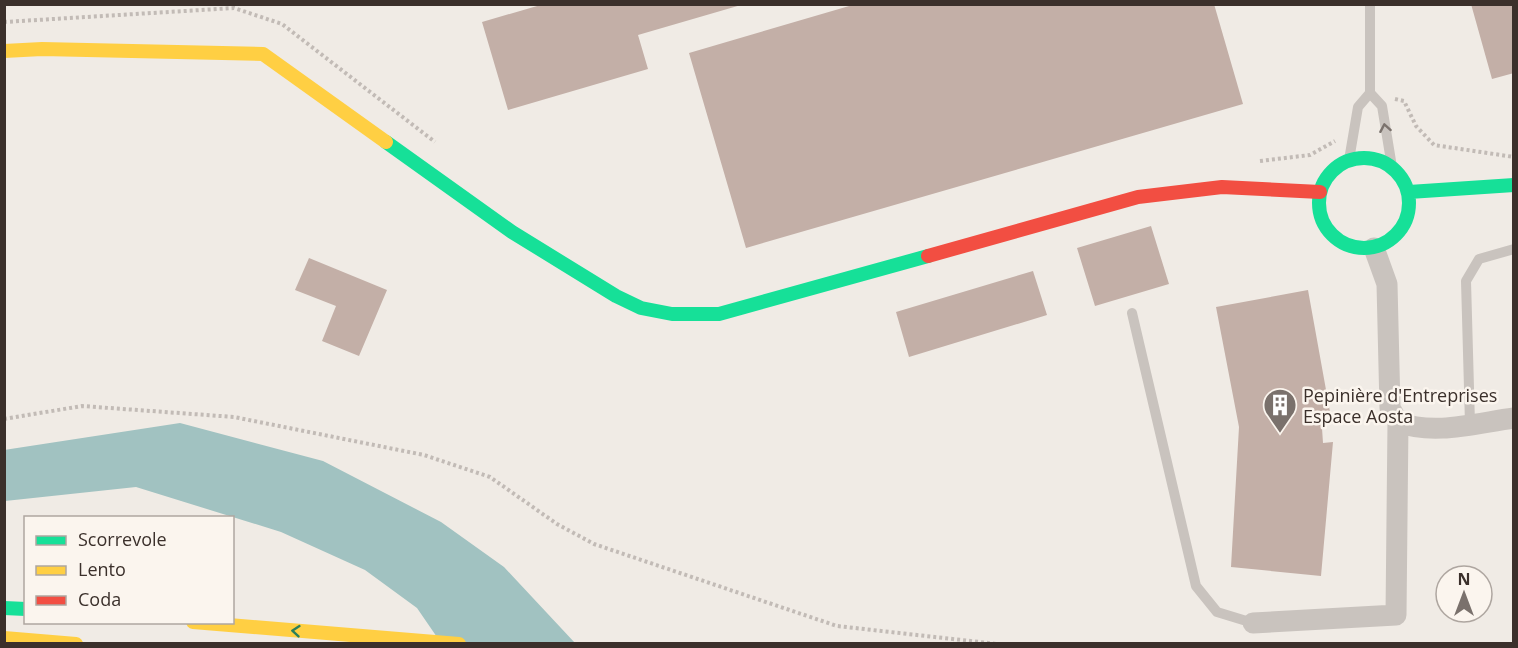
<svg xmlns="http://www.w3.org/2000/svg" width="1518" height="648" font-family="'Open Sans',sans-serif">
<rect width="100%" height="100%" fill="#f0ebe5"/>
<!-- water -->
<path fill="#a1c2c1" d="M180,423l143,38 118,61 63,45 71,76h-134l-24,-35 -52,-38 -84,-38 -145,-45 -131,14 -1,-51z"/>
<!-- building -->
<path fill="#c3afa7" d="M544,4h197v1l-103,30 10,34 -140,41 -26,-88z
M856,4h358l29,100 -497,144 -57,-195z
M1471,4h43v69l-22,6z
M1151,226l18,58 -74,22 -18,-58z
M309,258l78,32 -28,66 -37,-15 14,-35 -41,-16z
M1033,271l14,44 -138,42 -13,-45z
M1308,290l22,122 -9,1 2,30 10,-1 -12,134 -90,-9 8,-140 -23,-120z"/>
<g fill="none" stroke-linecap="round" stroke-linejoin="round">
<!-- path -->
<path stroke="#c2bbb6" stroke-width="4" stroke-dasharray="3 3" stroke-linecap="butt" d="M4,22l230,-14 48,16 153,118
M1395,99l9,2 12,25 18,19 80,12
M1260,161l50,-6 25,-14
M4,419l78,-13 152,11 190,38 66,22 67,47 37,20 243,82 160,18
M1409,644h34"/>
<!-- lane -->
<path stroke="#c9c3be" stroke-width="10" d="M1370,93l12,13 10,61
M1349,160l9,-53 12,-14v-89
M1132,313l64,273 21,26 36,11
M1470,424l-4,-143 13,-22 35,-10"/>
<!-- street -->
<path stroke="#c9c3be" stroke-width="21" d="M1374,248l13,36 3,124 8,14
M1253,623l143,-8 2,-193c36,14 78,1 116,-4"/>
<!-- fast -->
<path stroke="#16e098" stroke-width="14" d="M386,142l126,90 104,64 25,12 31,6h47l209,-58
M1319 203a45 45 0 1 1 90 0a45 45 0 1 1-90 0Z
M1409,192l105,-7
M4,608l22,1"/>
<!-- slow -->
<path stroke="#ffcf43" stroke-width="14" d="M4,51l38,-2 221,5 123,88
M193,622l266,22
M4,638l72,6"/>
<!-- jam -->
<path stroke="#f24e42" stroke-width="14" d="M928,256l210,-59 84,-10 98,5"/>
</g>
<!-- one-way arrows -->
<defs><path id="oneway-chevron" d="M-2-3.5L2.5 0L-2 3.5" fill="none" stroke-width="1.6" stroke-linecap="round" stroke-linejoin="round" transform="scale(1.5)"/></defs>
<use stroke="#7b726d" href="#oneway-chevron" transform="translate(1385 128) rotate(-100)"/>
<use stroke="#2a7f5c" href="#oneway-chevron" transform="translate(296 631) rotate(-175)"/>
<!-- icons -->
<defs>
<g id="building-pin" transform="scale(1.725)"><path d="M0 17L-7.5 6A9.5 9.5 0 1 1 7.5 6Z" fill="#7a716c" stroke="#fbf5ee"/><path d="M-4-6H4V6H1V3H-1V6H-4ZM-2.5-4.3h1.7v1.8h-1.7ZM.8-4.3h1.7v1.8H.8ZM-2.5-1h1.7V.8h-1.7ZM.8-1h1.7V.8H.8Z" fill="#fff"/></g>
</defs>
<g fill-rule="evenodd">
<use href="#building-pin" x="1280" y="405"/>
</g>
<g text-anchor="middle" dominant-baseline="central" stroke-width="5" stroke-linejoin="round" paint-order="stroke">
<!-- poi labels -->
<g font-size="18" fill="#3b302b" stroke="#fbf5ee" text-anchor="start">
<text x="1303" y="395">Pepinière d'Entreprises<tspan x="1303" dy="21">Espace Aosta</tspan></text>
</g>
</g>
<!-- border -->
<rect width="1518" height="648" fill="none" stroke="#3b302b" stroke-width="12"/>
<!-- legend -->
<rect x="24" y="516" width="210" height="108" fill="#fbf5ee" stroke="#aea6a0" stroke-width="1.5"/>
<rect x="36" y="536" width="30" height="9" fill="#16e098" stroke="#aea6a0" stroke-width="1.5"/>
<text x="78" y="546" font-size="18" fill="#3b302b">Scorrevole</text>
<rect x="36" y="566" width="30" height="9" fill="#ffcf43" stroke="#aea6a0" stroke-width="1.5"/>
<text x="78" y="576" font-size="18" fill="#3b302b">Lento</text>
<rect x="36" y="596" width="30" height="9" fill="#f24e42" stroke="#aea6a0" stroke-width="1.5"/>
<text x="78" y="606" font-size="18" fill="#3b302b">Coda</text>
<!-- north arrow -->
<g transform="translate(1464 594)"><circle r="28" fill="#fbf5ee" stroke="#aea6a0" stroke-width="1.5"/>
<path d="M0-4.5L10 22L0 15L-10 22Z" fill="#7a716c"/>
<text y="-9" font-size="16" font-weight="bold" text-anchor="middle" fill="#3b302b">N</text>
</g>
</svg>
